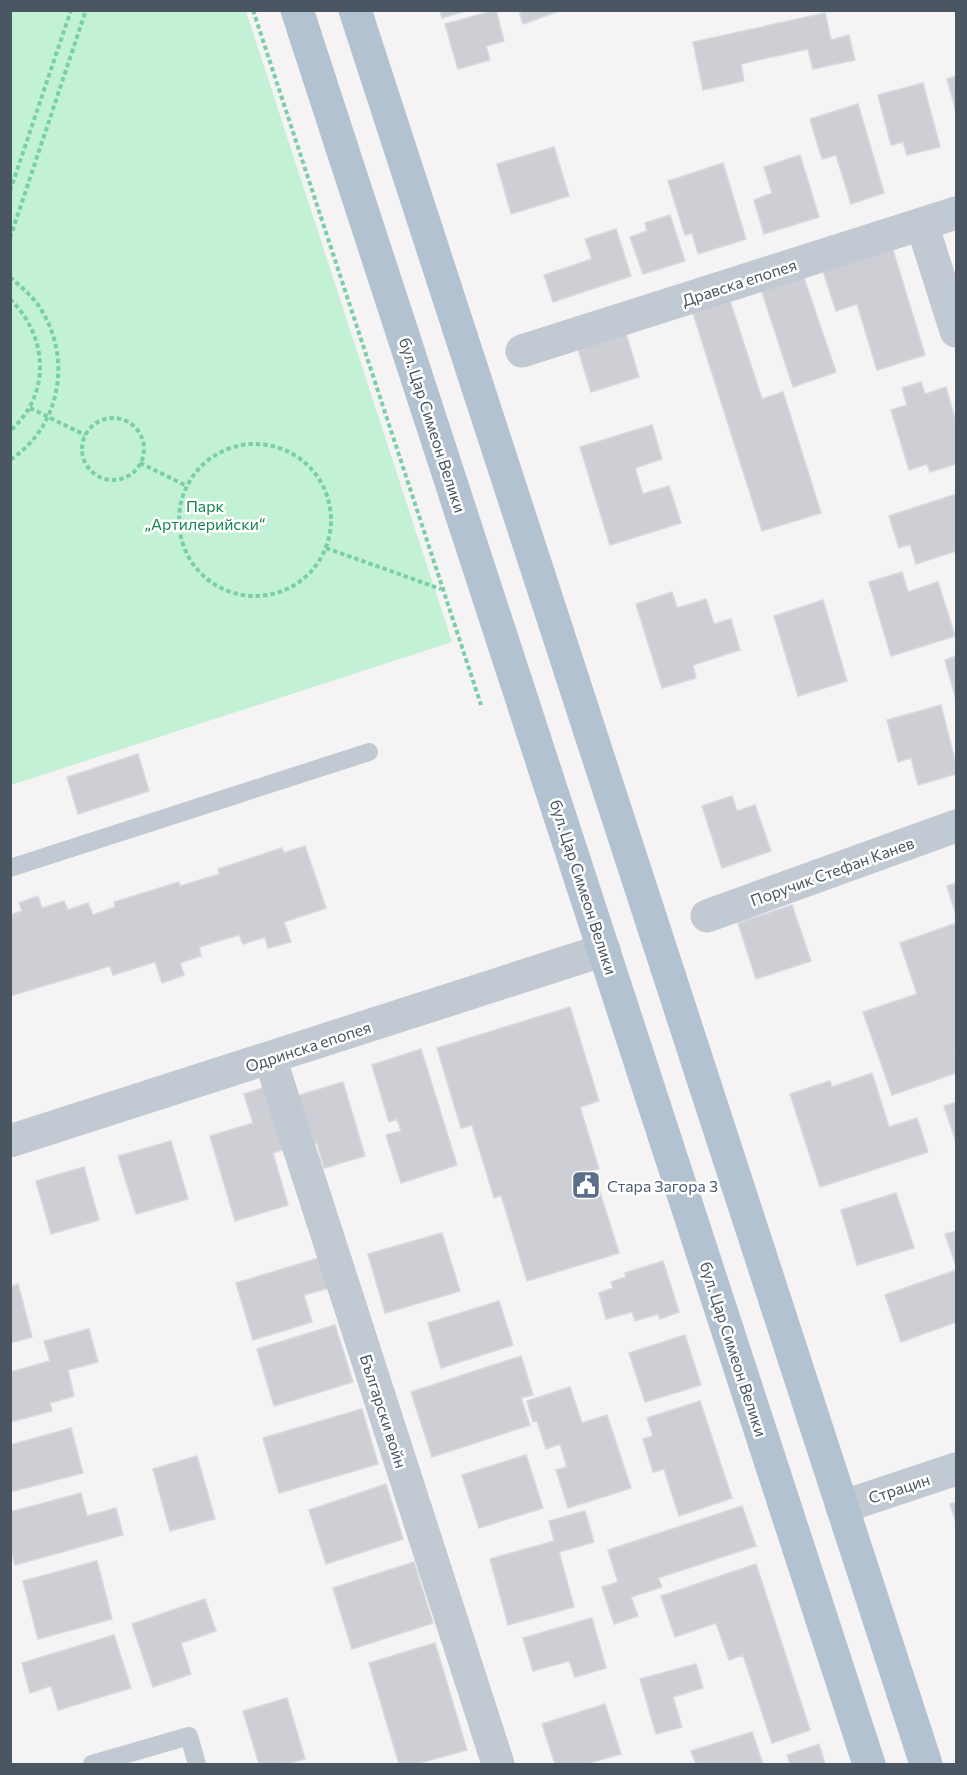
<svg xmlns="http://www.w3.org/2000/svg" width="967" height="1775" font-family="Commissioner,sans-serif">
<rect width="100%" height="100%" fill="#f5f3f3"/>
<!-- green -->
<path fill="#c3f1d5" d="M10,11h236l206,631 -441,143z"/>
<!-- building -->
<path fill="#cdcfd5" stroke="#d7d9de" stroke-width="1.5" d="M440,10h29l-27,8z
M496,10l8,31 -18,5 4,14 -32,9 -13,-45z
M519,10h43l-39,14z
M825,13l6,27 18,-5 6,25 -42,9 -5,-20 -67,15 3,17 -41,9 -10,-48z
M956,76v35l-9,-32z
M923,83l17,64 -33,8 -4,-13 -12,3 -13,-50z
M858,104l26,89 -33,11 -15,-49 -14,4 -12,-40z
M554,147l15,49 -58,18 -14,-50z
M800,155l19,62 -55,17 -10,-34 18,-7 -8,-26z
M723,163l23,76 -48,15 -6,-21 -7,2 -17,-54z
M670,215l15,46 -42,13 -13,-37 17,-6 -2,-8z
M616,229l15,47 -78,26 -9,-27 48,-16 -7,-20z
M893,250l32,105 -48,15 -20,-66 -21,7 -13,-40z
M803,275l33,97 -43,15 -32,-98z
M729,298l33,101 21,-7 38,121 -59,18 -70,-221z
M625,330l14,47 -48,15 -14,-46z
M921,382l4,12 21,-7 10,35v42l-26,8 -3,-8 -18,6 -18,-60 16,-5 -5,-17z
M652,425l10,34 -27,9 8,26 26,-8 12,37 -71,22 -30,-98z
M956,494v57l-40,13 -6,-20 -11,4 -10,-32z
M902,572l6,20 30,-10 17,54 -64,20 -22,-74z
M672,592l5,16 29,-9 8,25 17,-5 9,31 -47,15 3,13 -34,10 -26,-84z
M823,600l24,81 -49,15 -24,-80z
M956,656v44l-11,-40z
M941,705l15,60v9l-38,11 -7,-27 -13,4 -11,-42z
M138,754l11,37 -71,23 -11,-37z
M732,796l5,15 18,-6 16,46 -49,17 -20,-62z
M305,846l21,62 -42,14 7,20 -23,6 -3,-11 -22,7 -4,-9 -40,12 2,9 -21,7 4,12 -22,8 -7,-21 -42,13 -3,-9 -100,30v-81l12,-4 -3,-8 19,-7 4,12 22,-7 4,9 20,-7 5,12 22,-8 -1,-5 65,-20 1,4 40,-12 -2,-5 64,-21 2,5z
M956,883v32l-9,-29z
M792,905l19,56 -55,18 -18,-56z
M956,923v129l-2,1 2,7v13l-64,22 -29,-83 54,-18 -17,-51z
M570,1007l29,94 -19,6 19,62 -6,1 26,83 -92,28 -26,-86 -7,3 -22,-73 -11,3 -24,-80z
M421,1049l36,116 -56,18 -15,-48 15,-4 -4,-12 -8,3 -17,-57z
M872,1073l17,54 28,-9 11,34 -108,35 -30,-93 40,-13 2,6z
M343,1082l22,74 -41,12 -7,-25 -13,3 -14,-48z
M269,1086l19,62 -15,5 15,52 -53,16 -25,-85 43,-13 -9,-29z
M956,1102v40l-12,-36z
M171,1141l17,58 -52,15 -18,-58z
M84,1167l15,53 -48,14 -15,-53z
M896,1193l18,55 -57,17 -16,-55z
M956,1231v35l-11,-32z
M442,1233l18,58 -75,22 -17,-59z
M319,1258l10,30 -25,7 8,27 -59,18 -17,-57z
M663,1261l16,51 -19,7 -2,-5 -23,7 -3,-9 -26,7 -7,-26 14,-5 -2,-6 15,-5 -1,-4z
M956,1270v52l-55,20 -16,-47z
M18,1284l14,53 -22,6v-56z
M499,1301l14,44 -72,23 -13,-45z
M335,1325l18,57 -79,24 -17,-57z
M89,1329l9,33 -30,8 6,26 -24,7 2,8 -42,11v-50l40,-11 -6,-20z
M685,1335l16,50 -56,17 -16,-49z
M521,1356l12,39 -12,3 9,27 -98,32 -21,-65z
M570,1387l12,36 25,-8 24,73 -63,20 -12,-38 11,-3 -7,-23 -14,5 -9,-28 -4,1 -6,-21z
M700,1401l32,97 -53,18 -15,-47 -11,3 -10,-33 10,-3 -6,-18z
M362,1409l16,55 -99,29 -16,-55z
M71,1428l12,45 -73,19v-47z
M526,1455l17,53 -64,20 -17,-53z
M197,1456l18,63 -45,12 -17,-62z
M386,1484l17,55 -77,25 -17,-54z
M81,1493l6,23 29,-8 7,27 -108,30 -5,-18v-35z
M956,1502v21l-6,-19z
M742,1506l14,40 -98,32 4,9 -31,10 7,19 -24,8 -12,-37 16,-5 -10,-32z
M585,1511l9,31 -35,10 15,55 -66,18 -18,-66 64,-18 -5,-20z
M97,1561l15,58 -74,20 -15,-58z
M414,1562l19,61 -81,26 -19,-61z
M756,1564l54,166 -38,13 -29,-88 -14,5 -13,-37 -41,14 -14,-41z
M205,1599l11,32 -35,12 10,31 -38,13 -21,-63z
M592,1618l14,50 -31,9 -6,-16 -36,10 -10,-33z
M114,1635l17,53 -73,22 -7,-24 -21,7 -8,-30z
M435,1643l32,107 -51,14h-17l-30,-101z
M696,1664l7,24 -30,9 9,30 -26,7 -16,-55z
M287,1698l18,61 -19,5h-27l-16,-53z
M605,1704l16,50 -35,10h-31l-13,-40z
M752,1732l11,32h-67l-5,-13z
M819,1744l6,20h-37h2l-3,-9z"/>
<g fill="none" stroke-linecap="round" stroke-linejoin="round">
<!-- path -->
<path stroke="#7ad0a6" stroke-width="4" stroke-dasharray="4.5 3" stroke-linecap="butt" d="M253,10l228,695
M10,191l61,-181
M10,238l76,-228
M10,277c12,11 24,20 32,34 30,50 18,116 -32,149
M10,299c38,37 42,95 0,132
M30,408l55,27
M82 449a31 31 0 1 1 62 0a31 31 0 1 1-62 0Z
M179 520a76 76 0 1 1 152 0a76 76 0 1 1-152 0Z
M140,463l47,23
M326,548l115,41"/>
<!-- lane -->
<path stroke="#c1cad2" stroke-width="18" d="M10,868l359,-116
M92,1764l97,-28 8,28"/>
<!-- street -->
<path stroke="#c1cad2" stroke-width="33" d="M922,224l34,107
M522,351l434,-138
M707,916l249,-90
M270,1058l228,706
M10,1141l594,-191
M842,1507l114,-38"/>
<!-- primary -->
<path stroke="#b3c2d1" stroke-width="33" d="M297,10l572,1754
M355,10l571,1754"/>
</g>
<!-- icons -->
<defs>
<g id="civic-square" transform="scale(1.5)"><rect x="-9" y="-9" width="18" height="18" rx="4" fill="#5c6f8a" stroke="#fff"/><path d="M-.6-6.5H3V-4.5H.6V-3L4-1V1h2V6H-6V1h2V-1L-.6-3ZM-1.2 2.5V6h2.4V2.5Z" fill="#fff"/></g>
</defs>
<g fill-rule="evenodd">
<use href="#civic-square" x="586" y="1185"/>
</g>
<g text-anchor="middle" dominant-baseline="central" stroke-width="5" stroke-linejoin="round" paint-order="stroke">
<!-- street labels -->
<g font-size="16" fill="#4a5661" stroke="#fff">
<text transform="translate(739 282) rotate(-18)">Дравска епопея</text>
<text transform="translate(433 425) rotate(72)">бул. Цар Симеон Велики</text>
<text transform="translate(832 871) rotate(-20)">Поручик Стефан Канев</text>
<text transform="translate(584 887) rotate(72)">бул. Цар Симеон Велики</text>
<text transform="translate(308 1046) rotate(-18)">Одринска епопея</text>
<text transform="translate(734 1349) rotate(72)">бул. Цар Симеон Велики</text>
<text transform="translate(384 1411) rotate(72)">Български войн</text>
<text transform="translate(899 1488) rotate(-18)">Страцин</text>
</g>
<!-- park labels -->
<g font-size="16" fill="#17864f" stroke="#fff">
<text x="205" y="505">Парк<tspan x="205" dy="18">„Артилерийски“</tspan></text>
</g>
<!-- service labels -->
<g font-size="16" fill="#4e5e75" stroke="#fff" text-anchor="start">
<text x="607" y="1185">Стара Загора 3</text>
</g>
</g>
<!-- border -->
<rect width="967" height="1775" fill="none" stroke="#4a5661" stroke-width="24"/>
</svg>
